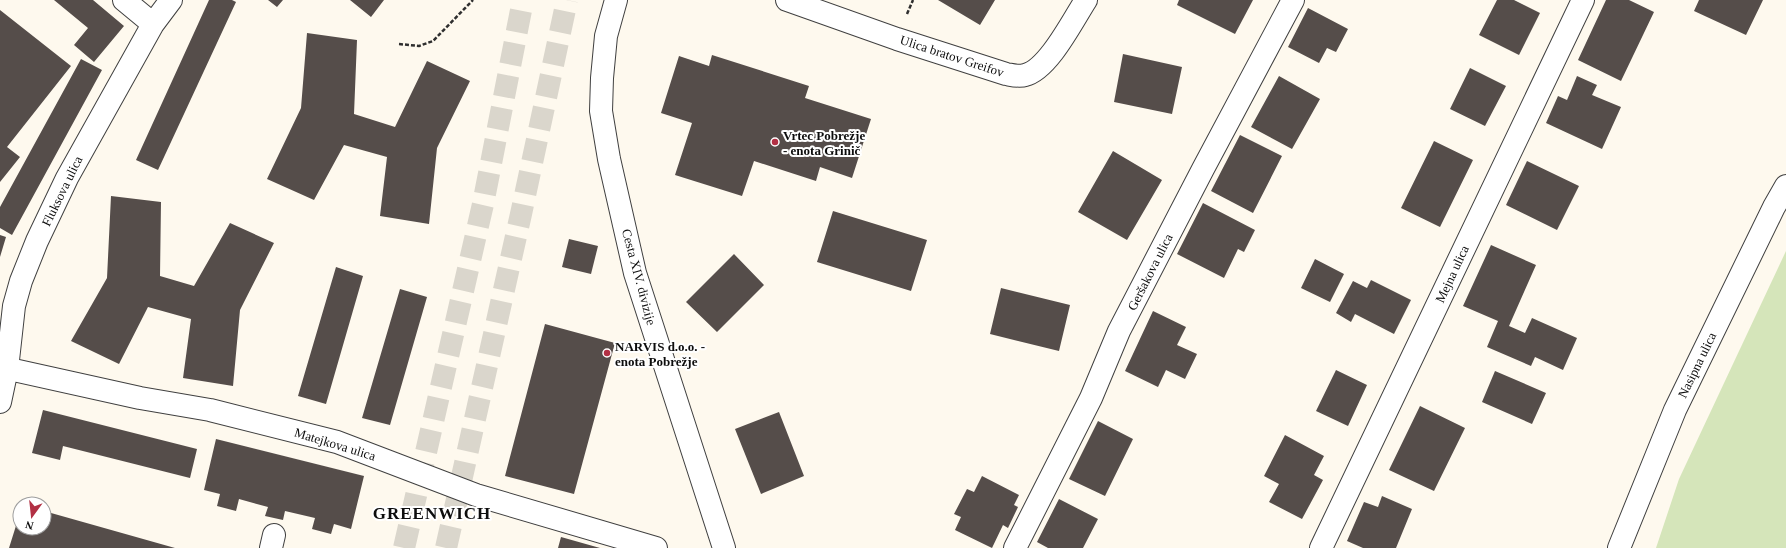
<svg xmlns="http://www.w3.org/2000/svg" width="1786" height="548" font-family="Georgia,serif">
<rect width="100%" height="100%" fill="#fef9ee"/>
<!-- grass -->
<path fill="#d5e5ba" d="M1786,251v297h-130l23,-69z"/>
<!-- building -->
<path fill="#554d4a" d="M54,0h39l31,26 -30,36 -20,-17 14,-17z
M209,0h23l4,2 -78,168 -22,-10z
M268,0h15l-6,7z
M350,0h34l-13,17z
M938,0h57l-15,25z
M1179,0h74l-18,34 -58,-29z
M1497,0h17l26,13 -21,42 -40,-20z
M1606,0h23l25,12 -33,69 -43,-21z
M1699,0h64l-17,35 -52,-24z
M1308,8l40,21 -12,23 -9,-4 -8,15 -31,-16z
M0,10l71,56 -64,81 13,10 -20,25z
M307,33l50,7 -3,74 41,13 32,-66 43,20 -33,67 -8,76 -49,-8 7,-59 -43,-12 -30,55 -47,-21 34,-71z
M1123,54l59,13 -10,47 -58,-12z
M712,55l97,31 -4,12 66,21 -19,59 -32,-11 -4,14 -62,-20 -12,35 -67,-21 17,-52 -31,-10 18,-57 30,10z
M81,59l21,11 -90,165 -12,-7v-21z
M1470,68l36,18 -21,40 -35,-17z
M1279,76l41,23 -28,50 -41,-22z
M1577,76l20,9 -5,10 29,12 -19,42 -56,-26 12,-27 9,4z
M1240,135l42,21 -29,57 -42,-22z
M1434,141l39,19 -33,67 -39,-19z
M1113,151l49,29 -35,60 -49,-28z
M1527,161l52,25 -22,44 -51,-25z
M111,196l50,6 -1,74 34,10 36,-63 44,20 -34,67 -7,76 -50,-8 8,-59 -43,-12 -29,57 -48,-23 36,-63z
M1203,203l52,27 -11,22 -6,-3 -14,29 -47,-24z
M833,211l94,29 -16,51 -94,-29z
M0,235l6,2 -6,20z
M569,239l29,7 -7,28 -29,-7z
M1491,245l45,20 -27,61 16,7 7,-15 45,20 -14,32 -28,-13 -4,9 -44,-19 11,-26 -35,-15z
M734,254l30,31 -47,47 -31,-30z
M1315,259l29,15 -14,28 -29,-14z
M336,267l27,9 -37,128 -28,-8z
M1371,280l40,20 -17,34 -39,-20 -4,8 -15,-9 17,-32 14,7z
M1001,288l69,17 -11,46 -69,-17z
M400,289l27,8 -37,128 -28,-7z
M1153,311l33,16 -9,18 20,9 -12,25 -19,-9 -8,17 -33,-16z
M545,324l70,19 -41,151 -69,-18z
M1336,370l31,15 -19,41 -32,-15z
M1495,371l51,22 -14,31 -50,-22z
M1420,406l45,22 -31,63 -45,-21z
M43,410l154,39 -7,29 -127,-32 -3,14 -28,-7z
M779,412l25,64 -43,18 -26,-65z
M1098,421l35,18 -28,57 -36,-17z
M1285,435l39,21 -10,19 9,5 -21,39 -33,-17 10,-18 -15,-8z
M216,439l148,37 -13,53 -17,-5 -3,10 -19,-5 3,-11 -30,-7 -2,9 -18,-4 3,-9 -29,-8 -3,12 -19,-5 3,-12 -16,-4z
M982,476l37,19 -5,10 4,2 -10,21 -5,-3 -11,23 -37,-18 6,-13 -7,-3 13,-25 7,3z
M1382,496l30,13 -16,39h-33l-16,-7 17,-39 14,5z
M1059,499l39,20 -15,29h-35l-11,-6z
M44,511l131,37h-166l11,-35v15h24z
M561,537l39,11h-42z"/>
<g fill="none" stroke-linecap="round" stroke-linejoin="round">
<!-- highway-tunnel -->
<path stroke="#dad6cc" stroke-width="22" stroke-dasharray="22 11" stroke-linecap="butt" d="M404,548l79,-344 40,-204
M446,548l75,-334 46,-214"/>
<!-- minor casing -->
<g stroke="#404040" stroke-width="24">
<path id="minor" d="M124,0l29,24
M616,0l-10,36 -4,42 -1,33 8,48 26,114 89,275
M787,0l110,39 109,35c6,1 13,3 19,1 23,-5 48,-55 61,-75
M0,367l140,31 70,12 127,32 139,53 180,53
M0,402l7,-33 7,-63 7,-25 16,-40 30,-63 86,-154 18,-24
M271,548l3,-13
M1015,548l76,-150 28,-67 84,-162 90,-169
M1321,548l262,-548
M1619,548l56,-138 99,-203 12,-21"/>
</g>
<!-- path -->
<path stroke="#2f2f2f" stroke-width="2.5" stroke-dasharray="4 2" stroke-linecap="butt" d="M907,14l6,-14
M399,44l20,2 14,-5 40,-41"/>
<!-- minor -->
<use href="#minor" stroke="#fff" stroke-width="22"/>
</g>
<!-- markers -->
<g fill="#b23044" stroke="#fff" stroke-width="1.5">
<circle cx="775" cy="142" r="4"/>
<circle cx="607" cy="353" r="4"/>
</g>
<g text-anchor="middle" dominant-baseline="central" stroke-width="4" stroke-linejoin="round" paint-order="stroke">
<!-- street labels -->
<g font-size="13" fill="#0d0d0d" stroke="#fff">
<text transform="translate(952 56) rotate(18)">Ulica bratov Greifov</text>
<text transform="translate(62 191) rotate(-64)">Fluksova ulica</text>
<text transform="translate(1150 272) rotate(-63)">Geršakova ulica</text>
<text transform="translate(1452 274) rotate(-65)">Mejna ulica</text>
<text transform="translate(639 277) rotate(75)">Cesta XIV. divizije</text>
<text transform="translate(1697 365) rotate(-64)">Nasipna ulica</text>
<text transform="translate(335 444) rotate(17)">Matejkova ulica</text>
</g>
<!-- poi labels -->
<g font-size="13" font-weight="bold" fill="#0d0d0d" stroke="#fff" text-anchor="start">
<text x="783" y="135">Vrtec Pobrežje<tspan x="783" dy="15">- enota Grinič</tspan></text>
<text x="615" y="346">NARVIS d.o.o. -<tspan x="615" dy="15">enota Pobrežje</tspan></text>
</g>
<!-- district labels -->
<g font-size="17" font-weight="bold" letter-spacing="1" fill="#0d0d0d" stroke="#fff">
<text x="432" y="513">GREENWICH</text>
</g>
</g>
<!-- north arrow -->
<g transform="translate(32 516) rotate(195)"><circle r="19" fill="#ffffff" stroke="#9e9e9e"/>
<path d="M0-3L7 15L0 10L-7 15Z" fill="#b23044"/>
<text y="-6" font-size="11" font-weight="bold" text-anchor="middle" fill="#0d0d0d">N</text>
</g>
</svg>
